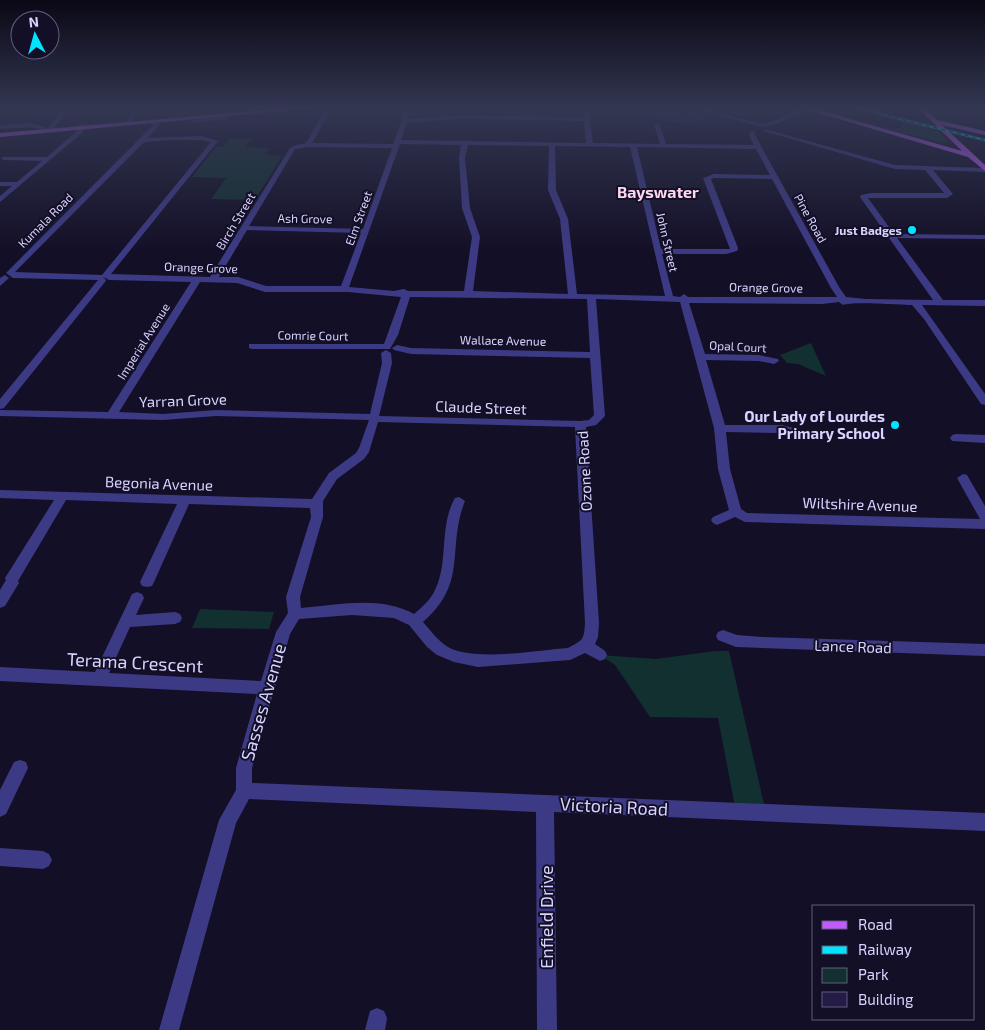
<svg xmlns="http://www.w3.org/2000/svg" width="985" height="1030" font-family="'Exo 2',sans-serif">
<rect width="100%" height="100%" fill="#130f26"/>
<!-- green -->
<path fill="#12302f" d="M851,109l82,19h-8l12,2 12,12 -8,1 -77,-21 29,7 10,-2 -3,-1 3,-3z
M229,139h10l-6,8 7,-8h11l-6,8 24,1 -4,6 17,2 -27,44 -44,-1 15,-21 -34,-1 24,-30h7z
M811,343l15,33 -28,-12 -11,-1 -7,-8z
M200,609l74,3 -5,17 -77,-1z
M715,651h14l37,162 -30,-1 -18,-94 -68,-1 -35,-52 -15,-10 56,4z"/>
<!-- building -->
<path fill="#241b47" stroke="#3b2d73" d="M639,108h21l25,8 12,-5 14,4 -20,8 -19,-3 -4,1 -30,-11z"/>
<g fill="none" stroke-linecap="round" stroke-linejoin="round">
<!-- minor -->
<path fill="#3d3a85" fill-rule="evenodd" d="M64,108h6l-17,21h-4v-2z
M133,108h6l-10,17h-4z
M326,108h6l-20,35 81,1 13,-36h6l-4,11 50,-4 125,2 -1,-9h6l5,35 67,1 -6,-19 3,-2 3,2 6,19 88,1 -5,-10 2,-4h4v4l84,152 7,10 20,2 67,1 -73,-103 1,-2 10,-2h73l-19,-23 -30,-1 -131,-38v-2l131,36 90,3v4l-52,-2 20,24 -6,4h-79l26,36 91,1v4l-88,-1 46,62h42v6l-63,-1 63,89v11l-4,-1 -57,-85 -12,-14c-14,0 -61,-4 -69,0l-4,-3 -17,2 -133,-1 16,51 54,1 19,4 1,2 -5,3 -15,-3 -53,-1 19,65h57l19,5 2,3 -6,4 -15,-4 -56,-1 4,37 11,40 6,4 233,6 -23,-41 6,-4 4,1 18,31v23l-240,-7 -10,-5 -18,8 -4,-2 -2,-3 2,-3 16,-7 -11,-41 -4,-41 -34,-126 -84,-3 9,117 -9,9 -10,2 13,196 -1,14 -3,7 10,7 2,4 -2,4 -5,2 -15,-8 -15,7 -92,7 -24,-5 -17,-7 -10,-8 -18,-22 -15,-7 -42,-3 -53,4 -9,15 -38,134v15l733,30v18l-431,-19 3,218h-20l-1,-218 -287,-13 -13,24 -57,207h-20l60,-210 17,-30v-22l21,-74 -257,-13v-14l95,5 37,-78 5,-2 5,2 2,4 -8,17 39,-3 5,2 2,4 -2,4 -5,2 -45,3 -21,46 152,8 15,-49 12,-19 -2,-16 25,-80 -1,-9 -121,-4 -35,78 -2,4 -5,1 -5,-1 -2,-4 37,-78 -111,-4 -48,81 1,2 -14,23 -5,2v-18l6,-10 -1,-2 49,-78 -54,-2v-8l312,9 17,-26 27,-20 3,-5 10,-28 -153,-4 -53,4 -163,-4v-6l108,2 83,-130 -82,-2 -6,-3 3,3 -1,2 -101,126 -4,1v-10l98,-119 -85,-2 -7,-5 147,-148 -4,-3 3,-2 8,4 -12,14 53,-2 17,5 -107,133 99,3 80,-129 6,-3 10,-2zM458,119l126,2 2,22 -185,-3 6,-17zM169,140h32l10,2 -109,133 -87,-3 129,-130zM400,144l61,1 -2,13 3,50 10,29 -8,54h-56l-4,-2 -10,2 -45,-4zM468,145l81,1 -1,44 12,29 8,75 -95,-3 7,-54 -10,-29 -5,-50zM555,146l75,1 35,149 -88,-2 -9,-75 -12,-29zM308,147l84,1 -29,81 -114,-3 46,-77zM637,147l119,2 14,26 -56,-1 -11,4 27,71h-69zM714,178l58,1 59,109 6,9h-149l-4,-3 -4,3 -7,-1 -11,-42h64l11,-3 1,-3 -27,-69zM247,230l114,3 -20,53h-75l-28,-9h-19zM200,282l37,1 28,9h83l53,5 -17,47h-135v4l3,1h138l8,-14 12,-38 177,2 3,53 -179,-4 -14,-3 -5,3 2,2 17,4 179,4 4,57 -5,5 -9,1 -201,-5 13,-53 -1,-10 -5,-3 -5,3 1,10 -12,51 -154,-4 -53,4 -44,-2zM378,422l197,5 10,196c-1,17 -2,17 -17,25 -30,2 -94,14 -120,-1 -10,-6 -17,-16 -25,-25 46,-40 23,-73 42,-121l-6,-4 -4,1c-17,29 -5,67 -22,96 -5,8 -12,14 -19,20 -33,-19 -77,-9 -113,-6l-1,-11 23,-80v-16l14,-22 27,-20 5,-7z
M695,108c23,0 43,13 66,15 17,2 33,-18 48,-14l-32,15 -16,3z
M225,116l2,3 -35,4 -3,-2z
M31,123l16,5 -3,2 -13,-3 -31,2v-4z
M81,124l5,1 -4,8 -82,69v-6l12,-10h-12v-4h17l25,-21 -38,-1 -2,-1v-2h45l30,-26z
M5,275l4,3 -9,8v-8z
M956,434l29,1v8l-33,-2 -2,-3 2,-3z
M723,630l14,5 25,2 223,7v12l-249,-9 -18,-7 -2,-4 2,-4z
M20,760l6,2 2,6 -22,46 -6,3v-27l14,-28z
M0,848l43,3 6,3 3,6 -3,6 -6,3 -43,-3z
M377,1008l7,3 3,7 -2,12h-20l5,-19z"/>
<!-- major -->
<path fill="#c25bff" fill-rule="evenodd" d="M291,108h25l-316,29v-4z
M802,108h10l150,43 -44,-43h7l12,12 48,11v4l-43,-10 43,40v6l-17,-14z"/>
<!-- rail casing -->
<g stroke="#00e5ff" stroke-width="2.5">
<path id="rail" d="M856,108l129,32"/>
</g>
<!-- rail -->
<use href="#rail" stroke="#130f26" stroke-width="1" stroke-dasharray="4" stroke-linecap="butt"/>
</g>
<!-- sky -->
<linearGradient id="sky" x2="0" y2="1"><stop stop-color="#0a0815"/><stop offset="0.43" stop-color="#333752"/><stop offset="1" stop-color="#333752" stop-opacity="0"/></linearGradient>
<rect width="985" height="252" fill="url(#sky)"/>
<!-- markers -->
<g fill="#00e5ff" stroke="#130f26" stroke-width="2">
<circle cx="912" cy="230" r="5"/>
<circle cx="895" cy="425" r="5"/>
</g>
<g text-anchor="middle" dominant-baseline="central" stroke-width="4" stroke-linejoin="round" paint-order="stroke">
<!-- far-street labels -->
<g font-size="12" fill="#d9d4ff" stroke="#130f26">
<text transform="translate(305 218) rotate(1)">Ash Grove</text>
<text transform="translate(358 218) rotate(-70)">Elm Street</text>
<text transform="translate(811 218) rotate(61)">Pine Road</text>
<text transform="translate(45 220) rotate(-45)">Kumala Road</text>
<text transform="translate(235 221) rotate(-59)">Birch Street</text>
<text transform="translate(668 242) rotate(77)">John Street</text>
<text transform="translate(201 267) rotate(2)">Orange Grove</text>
<text transform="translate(766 287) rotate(1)">Orange Grove</text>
<text transform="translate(313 335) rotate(1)">Comrie Court</text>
<text transform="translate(503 340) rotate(1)">Wallace Avenue</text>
<text transform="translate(143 341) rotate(-58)">Imperial Avenue</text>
<text transform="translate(738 346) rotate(3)">Opal Court</text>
</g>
<!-- far-poi labels -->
<g font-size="12" font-weight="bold" fill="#d9d4ff" stroke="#130f26" text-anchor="end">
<text x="902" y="230">Just Badges</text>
</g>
<!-- street labels -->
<g font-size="15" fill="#d9d4ff" stroke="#130f26">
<text transform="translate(183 400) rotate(-2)">Yarran Grove</text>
<text transform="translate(481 407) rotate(2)">Claude Street</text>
<text transform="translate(584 471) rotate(-93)">Ozone Road</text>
<text transform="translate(159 483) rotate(2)">Begonia Avenue</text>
<text transform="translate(860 504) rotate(2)">Wiltshire Avenue</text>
<text transform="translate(853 646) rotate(2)">Lance Road</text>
</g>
<!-- poi labels -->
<g font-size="15" font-weight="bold" fill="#d9d4ff" stroke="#130f26" text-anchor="end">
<text x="885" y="416">Our Lady of Lourdes<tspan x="885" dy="17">Primary School</tspan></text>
</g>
<!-- far-district labels -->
<g font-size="16" font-weight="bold" fill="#ffd6f0" stroke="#130f26">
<text x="658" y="191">Bayswater</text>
</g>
<!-- near-street labels -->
<g font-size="18" fill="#d9d4ff" stroke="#130f26">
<text transform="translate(135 662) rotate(3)">Terama Crescent</text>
<text transform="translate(263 702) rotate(-74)">Sasses Avenue</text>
<text transform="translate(614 806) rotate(3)">Victoria Road</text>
<text transform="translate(546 917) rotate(-90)">Enfield Drive</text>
</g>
</g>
<!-- legend -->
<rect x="812" y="905" width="162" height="115" fill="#130f26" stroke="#625e7d"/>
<rect x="822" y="921" width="25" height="8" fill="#c25bff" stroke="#625e7d"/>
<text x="858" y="930" font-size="15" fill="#d9d4ff">Road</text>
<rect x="822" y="946" width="25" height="8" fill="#00e5ff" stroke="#625e7d"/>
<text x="858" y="955" font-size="15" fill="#d9d4ff">Railway</text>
<rect x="822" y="968" width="25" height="15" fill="#12302f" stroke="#625e7d"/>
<text x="858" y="980" font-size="15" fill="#d9d4ff">Park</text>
<rect x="822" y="992" width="25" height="15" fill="#241b47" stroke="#625e7d"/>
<text x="858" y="1005" font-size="15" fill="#d9d4ff">Building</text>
<!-- north arrow -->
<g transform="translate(35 35) rotate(354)"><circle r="24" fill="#130f26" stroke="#625e7d"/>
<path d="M0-4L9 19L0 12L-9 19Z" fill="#00e5ff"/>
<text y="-8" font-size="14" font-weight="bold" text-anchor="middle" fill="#d9d4ff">N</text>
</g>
</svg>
